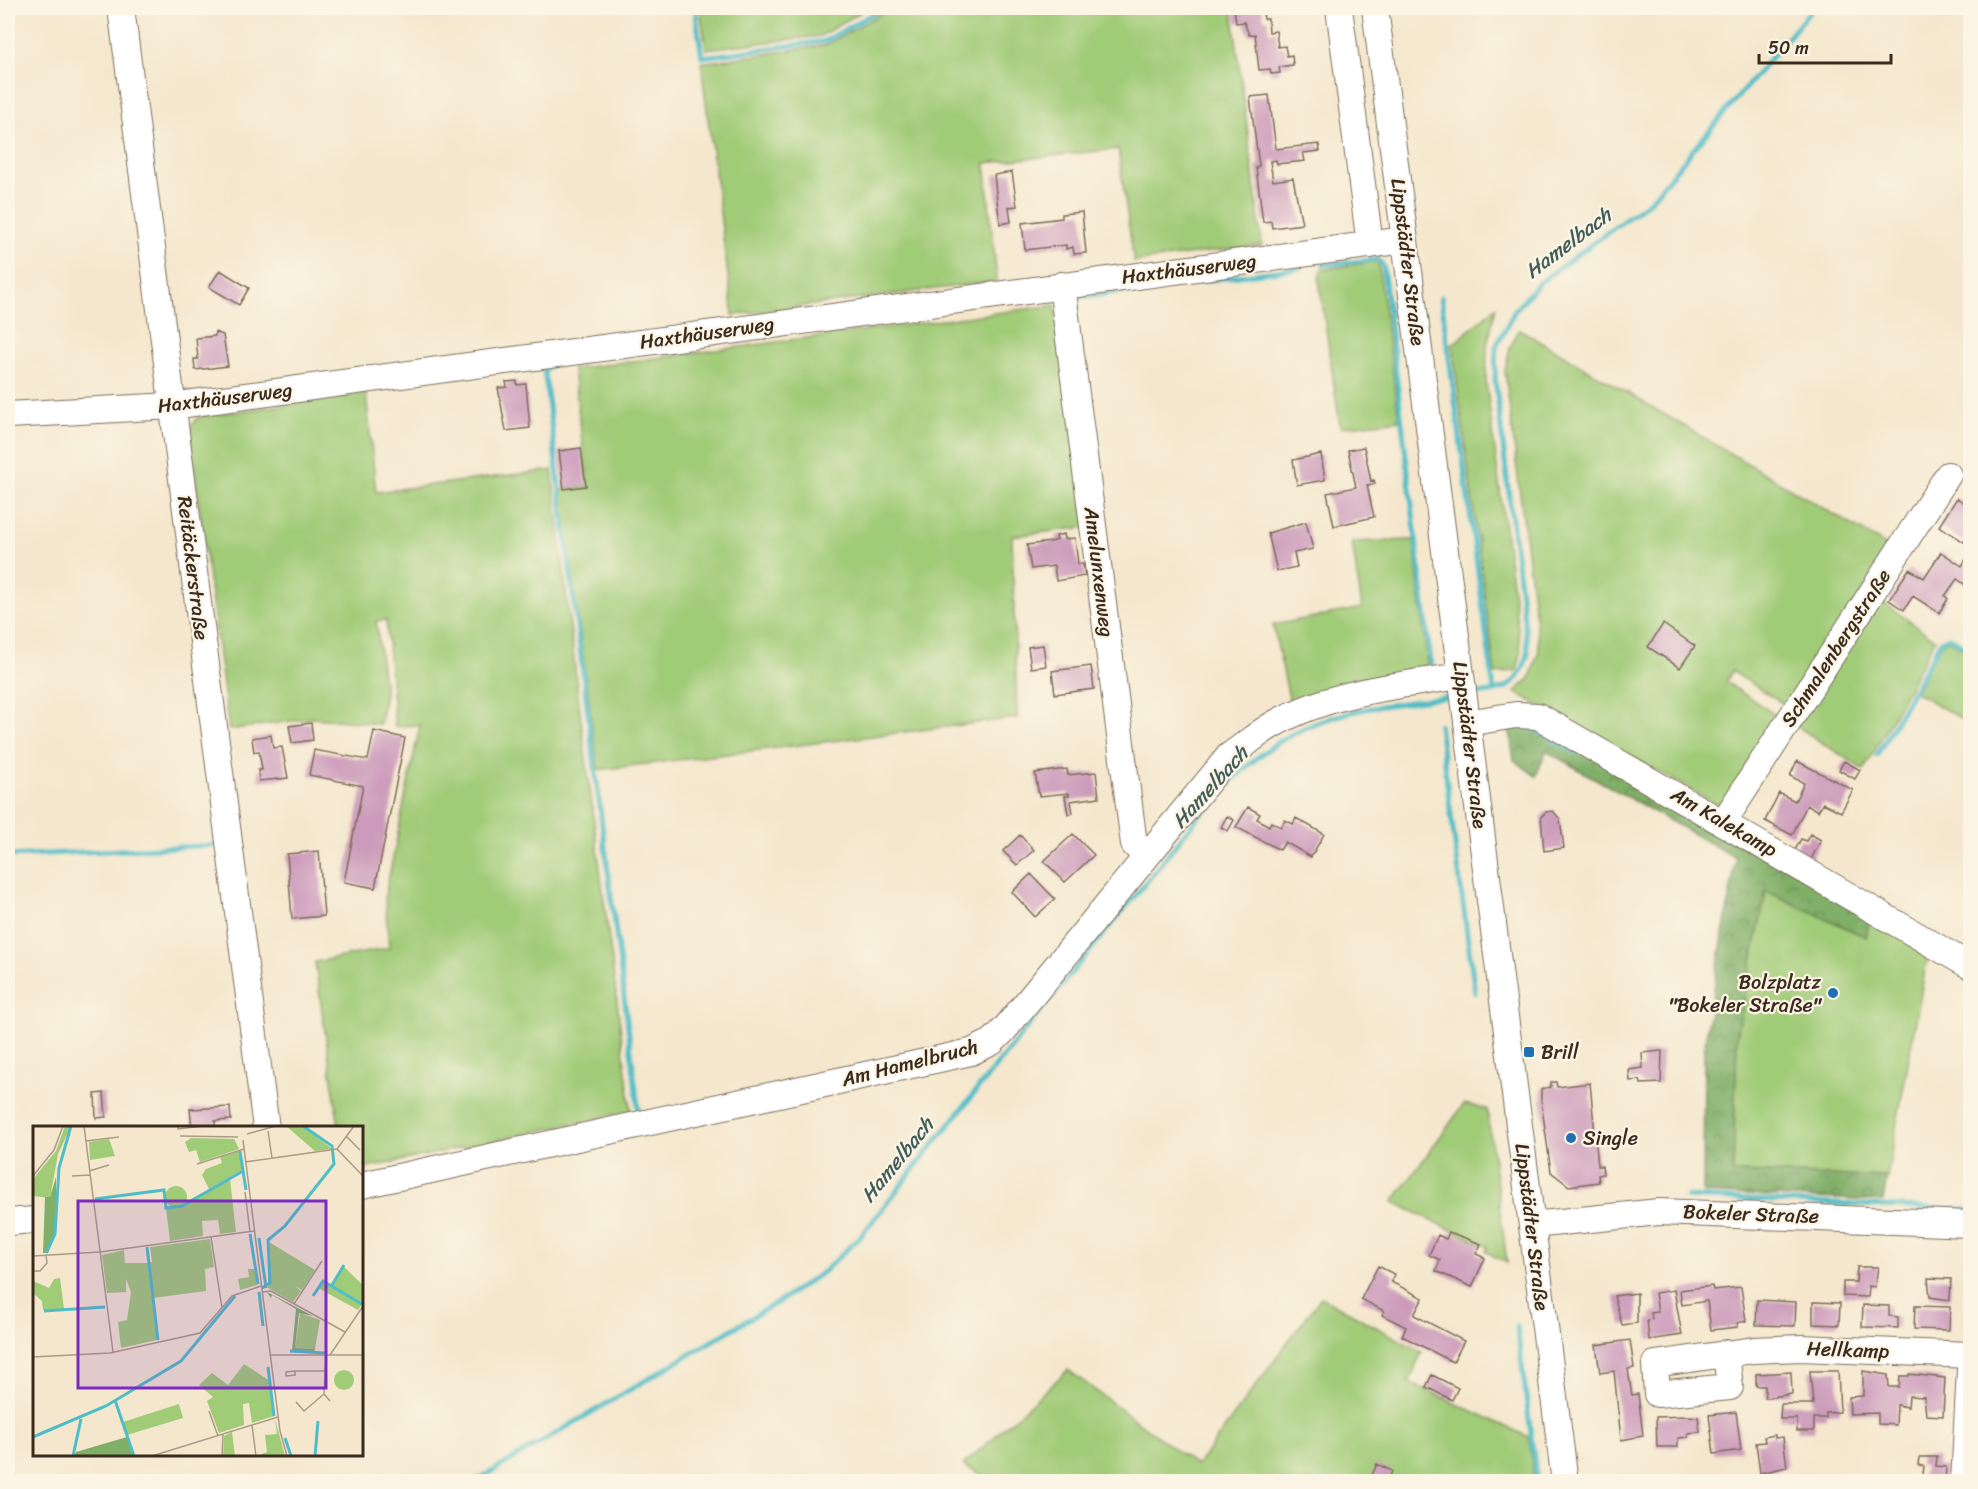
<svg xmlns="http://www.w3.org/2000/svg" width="1978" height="1489" font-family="Sriracha,sans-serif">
<defs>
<pattern id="forest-crowns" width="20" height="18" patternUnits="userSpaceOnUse" patternTransform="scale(1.5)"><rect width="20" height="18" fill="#80af68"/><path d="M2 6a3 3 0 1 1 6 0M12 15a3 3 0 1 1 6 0" fill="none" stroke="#6a8f55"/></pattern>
</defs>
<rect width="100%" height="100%" fill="#fcf5e5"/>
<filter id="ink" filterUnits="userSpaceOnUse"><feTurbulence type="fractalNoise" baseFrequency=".0167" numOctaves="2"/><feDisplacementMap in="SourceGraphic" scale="12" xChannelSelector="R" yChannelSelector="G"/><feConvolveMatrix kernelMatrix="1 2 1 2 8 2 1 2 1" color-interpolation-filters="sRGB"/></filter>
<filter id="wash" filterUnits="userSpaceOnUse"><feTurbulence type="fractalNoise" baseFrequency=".008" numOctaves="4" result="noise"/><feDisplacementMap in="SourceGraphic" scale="24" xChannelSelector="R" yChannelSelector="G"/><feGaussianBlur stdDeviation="1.35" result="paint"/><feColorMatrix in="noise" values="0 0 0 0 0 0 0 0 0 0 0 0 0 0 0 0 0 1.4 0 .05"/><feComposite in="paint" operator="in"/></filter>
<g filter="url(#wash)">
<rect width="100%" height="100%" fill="#f4e7cd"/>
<!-- green -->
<path fill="#a0cb77" stroke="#6e7a4a" stroke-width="1.5" d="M700,8h168l-48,28 -114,13z
M891,8h341l30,237 -128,17 -16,-113 -133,14 12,118 -264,34 -32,-252 125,-18z
M1378,261l21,159 -59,7 -21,-147 2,-10z
M1055,305l32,222 -75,9 5,182 -419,52 -37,-280 27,-3 -15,-118z
M1496,307l-9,38 -1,37 35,271 -4,17 -22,4 -43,-329z
M1519,329l372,219 -103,159 -56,-36 -6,11 55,37 -54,82 -11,3 -201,-112 15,-14 9,-28 -34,-280 5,-22z
M366,393l10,99 176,-22 28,242 51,399 -269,58v-41l-23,-1 -24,-165 74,-14 -4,-51 35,-172 -25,1 -9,-106 -10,1 9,71 -5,32 -67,-6 -84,12 -40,-302 10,-11z
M1414,540l14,132 -137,35 -18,-82 89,-17 -10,-66z
M1878,599l57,40 -71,131 -69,-45z
M1949,640l21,13v71l-55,-32 27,-49z
M1766,890l100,47 4,-22 59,34 -42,228 -154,-5 4,-136z
M1464,1104l23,5 20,154 -21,-11 2,-5 -95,-45z
M1321,1297l101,55 -13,30 120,55 5,44 -538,1 -33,-17 105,-95 129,96z"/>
<!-- forest -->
<path fill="url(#forest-crowns)" stroke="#5e6c43" stroke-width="1.5" d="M1539,722l331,193 -4,22 -100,-46 -29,145 -4,136 154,5 -4,24 -180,-8 1,-145 32,-190 -190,-107 -10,25 -22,-16 -6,-37z"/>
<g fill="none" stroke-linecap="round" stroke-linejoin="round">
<!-- stream -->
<path stroke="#4fbdc7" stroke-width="5" d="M695,8l7,49 123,-16 58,-33
M1323,265l55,-6 5,7 49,405
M1081,297l218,-29
M1441,297l53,394
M549,367l-5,1 95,746
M1470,695c34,-4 49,-7 58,-42l-33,-275 1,-31 19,-37 24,-27 110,-81 164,-194
M1439,725l36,268
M1529,726l47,26
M1877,755l64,-114 8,-4 21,13
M8,856l210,-11
M1687,1197l283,13
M1517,1326l20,156
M1591,1480v2
M474,1482l309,-183 40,-27 38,-36c89,-113 178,-225 270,-335 47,-57 92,-126 156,-164 50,-29 114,-34 171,-41"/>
</g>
<g id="blocks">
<!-- building -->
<path fill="#cc9bbb" d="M1234,8h28l2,11h4l1,13 7,-1 2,16 7,-1 2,10 5,-1 1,10 -14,2 1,6 -9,1 -1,-5 -11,1 -4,-36 -6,1 -5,-13 -8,1z
M1269,95l7,54 43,-5 1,7 -17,2 2,8 -28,3 -1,-4 -6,1 3,20 20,-3 9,46 -30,4 -1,-7 -8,1 -7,-55 3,-1 -9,-69z
M1012,172l5,34 -8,1 2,15 -11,2 -6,-49z
M1082,212l4,41 -12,1 -1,-7 -7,2v-4l-41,5 -3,-27 40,-5v-4z
M220,270l29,18 -10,17 -30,-18z
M215,332l8,3 5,31 -33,4 -1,-11h4l-2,-21 19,-2z
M517,381v4l9,-1 4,44 -24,3 -8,-43 9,-1 -1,-5z
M1364,447l7,34 3,-1 1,4 -8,1 7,32 -40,9 -7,-33 29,-6 -8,-37z
M581,448l5,38 -22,3 -5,-38z
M1321,454l4,26 -28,5 -4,-25z
M1957,498l10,7 3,-5v32l-6,10 -25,-16z
M1306,522l7,27 -19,4 3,14 -20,4 -9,-38z
M1064,534l1,5 10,-1 3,26h5l2,12 -29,5 -2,-15 -23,3 -4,-24 24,-3 6,-2 -1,-4z
M1941,552l21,14 6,-10 2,1v31l-13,-9 -12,17 3,3 -9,14 -26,-17 -9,14 -15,-10 20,-31 15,9z
M1663,624l32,22 -15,22 -32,-21z
M1043,645l3,21 -15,2 -3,-21z
M1091,666l3,23 -39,5 -3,-23z
M311,723l2,17 -21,3 -3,-17z
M374,731l31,7 -30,150 -31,-6 19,-96 -54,-11 5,-25 54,10z
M271,735l2,13 9,-1 6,31 -29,3 -1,-11h4l-3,-19 -5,1 -2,-14z
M1797,761l56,29 -12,22 -18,-9 -5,8 -11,-6 -15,30 -27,-14 14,-28 16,8 9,-18 -14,-7z
M1844,761l16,9 -5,9 -16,-9z
M1067,769l1,6 28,-3 3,25 -28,4 2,12 -5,1 -3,-18h4v-3l-30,3 -4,-23z
M1248,807l12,7 -3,5 12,7 2,-4 10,5 4,-7 8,4 3,-6 28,16 -13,23 -26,-15 -5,8 -44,-23z
M1553,811l7,8 4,29 -20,3 -3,-34 5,-5z
M1227,816l7,4 -6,11 -7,-4z
M1073,834l21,21 -29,27 -21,-21z
M1810,834l11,6 -11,21 -16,-9 7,-13 5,2z
M1020,835l14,15 -17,15 -14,-14z
M319,851l5,65 -32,3 -5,-65z
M1031,874l24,25 -20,18 -23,-25z
M1662,1051l-1,32 -20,1 -1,-4 -10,1 -1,-11 14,-2 -1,-15z
M1551,1082h5l1,5 33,-4 8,83h4l1,8 -5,1 1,7 -30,4 -18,-14 -10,-72v-11l10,-2z
M104,1093l2,24 -10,1 -1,-24z
M230,1107l1,13 -16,1v7h-23l-2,-19z
M1449,1232l32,12 -5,10 9,4 -13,29 -36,-16 4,-11 -11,-5 9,-20 8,4z
M1378,1266l16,8 -3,8 32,16 -9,17 50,26 -11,21 -51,-26 4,-9 -24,-12 2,-4 -23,-12z
M1857,1267h21l-3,20 -6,-1 -1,11 -25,-1v-14h13z
M1928,1278l23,1 -1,21 -20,-3z
M1712,1286l1,4 28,-3 5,34 -9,2 1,4 -27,3 -4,-29 -25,4 -2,-15z
M1674,1290l8,45 -33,5 -2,-20 5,-1 -1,-6 7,-1 -3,-19z
M1637,1293v30l-15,2 -8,-29z
M1757,1300l39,2 -1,24 -39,-1z
M1813,1302l27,1 -1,22 -26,-1z
M1863,1305l26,1v10l9,1v11l-36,-1z
M1915,1306l35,1 -1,23 -35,-1z
M1630,1340l4,28 -6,1 3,21 1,5 6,-1 5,42 -22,4 -7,-69 -14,2 -4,-28z
M1810,1371h28l2,41 -14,1v5h-12v13h-17v-12h-17l1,-15h32z
M1863,1371l25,4 1,12h10l1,-11h9v-2l36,4 -2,38 -17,-1 -2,-18 -15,-1 -1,11 -11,-2 -1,20 -18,-1v-11l-28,1 -1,-17 14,-1z
M1791,1372l1,22 -27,4v-12h-9v-12z
M1432,1375l26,13 -6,12 -26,-13z
M1736,1412l5,38 -27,4 -5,-39z
M1687,1416l11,1 2,15 -12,1v4l-10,1v9h-21l-1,-30z
M1775,1435v3l8,-1 4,30 -27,6 -4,-30 9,-1 -1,-5z
M1920,1457h17l-1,9 10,1 -1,15h-23l2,-16 -5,-1z
M1377,1464l15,7 -5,11 -15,-7z"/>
</g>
</g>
<g filter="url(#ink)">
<use href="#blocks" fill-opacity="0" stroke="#7c6c5b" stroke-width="1.5"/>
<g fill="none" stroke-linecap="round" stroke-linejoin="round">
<!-- minor casing -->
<g stroke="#7c6c5b" stroke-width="28">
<path id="minor" d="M121,8l145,1120
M1339,8l31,237
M1375,8l190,1474
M1062,285l72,559 11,12
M8,415l163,-9 1234,-166
M1467,723l49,-8 22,1 432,250
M1724,821l224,-346
M362,1185l609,-133 21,-10 12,-12 225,-274c15,-10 29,-23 45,-32 57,-32 125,-39 187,-48
M8,1222l26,-2
M1532,1225l127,-13 311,12
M1726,1353l4,34 -73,7 -2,-30 99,-14 47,-2 169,7
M1964,1482l6,-112"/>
</g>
<!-- minor -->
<use href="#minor" stroke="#fff" stroke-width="26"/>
</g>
</g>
<!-- markers -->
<g fill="#1f6fb2" stroke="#fcf5e5" stroke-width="2">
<circle cx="1833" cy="993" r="6"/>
<rect x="1523" y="1046" width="12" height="12" rx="3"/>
<circle cx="1571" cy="1138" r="6"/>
</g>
<g text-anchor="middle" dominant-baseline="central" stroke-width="4.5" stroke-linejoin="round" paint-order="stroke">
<!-- street labels -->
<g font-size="20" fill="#3b2a1e" stroke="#fcf5e5">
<text transform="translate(1408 262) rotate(83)">Lippstädter Straße</text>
<text transform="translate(1189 269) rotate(-7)">Haxthäuserweg</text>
<text transform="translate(707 333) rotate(-8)">Haxthäuserweg</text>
<text transform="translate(225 398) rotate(-7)">Haxthäuserweg</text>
<text transform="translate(193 568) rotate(83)">Reitäckerstraße</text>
<text transform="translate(1099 572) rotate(83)">Amelunxenweg</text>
<text transform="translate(1836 648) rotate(-57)">Schmalenbergstraße</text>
<text transform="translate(1470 745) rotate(83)">Lippstädter Straße</text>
<text transform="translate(1724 822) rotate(30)">Am Kalekamp</text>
<text transform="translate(910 1063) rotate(-14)">Am Hamelbruch</text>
<text transform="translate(1751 1214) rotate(2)">Bokeler Straße</text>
<text transform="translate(1532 1227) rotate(83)">Lippstädter Straße</text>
<text transform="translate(1848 1350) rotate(2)">Hellkamp</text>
</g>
<!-- poi labels -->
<g font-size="20" fill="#3b2a1e" stroke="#fcf5e5" text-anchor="start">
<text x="1821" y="982" text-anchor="end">Bolzplatz<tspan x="1821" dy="23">"Bokeler Straße"</tspan></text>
<text x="1541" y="1052">Brill</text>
<text x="1583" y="1138">Single</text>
</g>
<!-- water labels -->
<g font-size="21" font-style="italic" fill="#425d59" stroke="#fcf5e5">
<text transform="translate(1568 243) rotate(-37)">Hamelbach</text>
<text transform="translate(1210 787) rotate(-48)">Hamelbach</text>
<text transform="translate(897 1160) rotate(-51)">Hamelbach</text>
</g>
</g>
<!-- overview -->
<g transform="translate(33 1126)">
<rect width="330" height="330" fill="#f4e7cd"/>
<path d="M32,0h6l-13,28 -8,44 -17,-2v-17l23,-28zM253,0h16l30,23 -17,2zM158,12l43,1 5,10 -39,13 -4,-12 -7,2 -4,-10zM76,13l6,17 -25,4 -1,-18zM207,24l2,20 -33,19 -7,-14 4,-6 16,-6 -2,-6zM197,53l6,53 -16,2 -2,-14 -16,1 1,15 -33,5 -4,-32 16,-2zM132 71a11 11 0 1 1 22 0a11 11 0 1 1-22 0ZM177,113l4,28 -9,2 1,22 -53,7 -5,-31 9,73 -36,8 -3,-26 9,-2 4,-28 -5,-13v13l-19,1 -5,-38 22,-5 1,13h23l4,-1 -2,-15zM236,116l46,28 -13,20 -7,-4 6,5 -8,11 -25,-14zM310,140l20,19v18l-31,-18zM215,143h7l2,16 -17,5 -2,-11 11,-2zM27,152l4,31 -21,1 -1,-9 -9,-8v-12l16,7 5,-9zM290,155l39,23 -4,6 -40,-22zM267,187l20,7 -5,29 -20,-1zM211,238l26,17 4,35 -22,7 -3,-20 -6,1 1,21 -25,8 -12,-32 6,-4 -14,-12 13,-12 16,12zM301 254a10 10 0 1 1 20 0a10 10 0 1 1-20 0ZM146,278l4,14 -56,17 -4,-13zM242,293l10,37h-28l10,-4 -2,-17 12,-1zM199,306l3,24h-12l1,-20z" fill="#a0cb77"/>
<path d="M23,51v56l-8,20h-5l2,-56h5zM234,166l46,24 -14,-3 -4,35 20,1 -1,3 -22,-1 4,-42 -24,-14 -1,3zM94,311l6,19h-59l2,-4z" fill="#80af68"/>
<path fill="none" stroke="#4fbdc7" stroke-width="3" d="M210,45l3,19M62,73l69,-9 2,18 16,-2 61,-35 -3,-20M217,108l8,50M226,112l7,50M114,121l11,93M13,127l9,-19 4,-66 12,-42M299,159l12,-20M229,162l8,-5 -2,-43 17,-14 49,-62 -2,-18 -29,-20M226,166l4,34M280,170l10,-15 39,23M11,185l61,-4M257,225l35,2M235,241l6,49M82,274l19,56M0,311l73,-31 75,-45 54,-65M252,312l6,18M40,330l8,-37M282,330l3,-35"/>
<path fill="none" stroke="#aa9b87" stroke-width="1.5" d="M51,0l29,226M145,0v3l25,-3M235,5l4,27M214,8l29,-8M147,10l58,1M313,10l14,14M210,14l37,291 7,25M53,15l33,-4M304,23l26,27M212,36l92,-13 17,-23M164,38l47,-15M56,45l20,-6M0,50l21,-26 9,-24M39,50l18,-1M212,66l5,40M178,111l11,71M0,130l67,-4 154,-21M0,145h7l7,-8 -1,-8M229,166l9,-1 74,41M261,178l28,-43M237,229h93M293,229l-2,39 6,7M297,229l33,-49M0,231l77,-4 90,-20 32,-37 29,-10M262,245v4l-9,1v-4l9,-1h30M263,276l8,9 20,-17M176,285l9,25M219,299l4,31M119,330l126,-39M189,330l1,-22"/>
<path fill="#7b2cbf" fill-opacity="0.15" stroke="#7b2cbf" stroke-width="3" d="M45,75h248v187h-248z"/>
<rect width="330" height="330" fill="none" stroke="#3b2a1e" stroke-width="3"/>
</g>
<!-- margin -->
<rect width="1978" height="1489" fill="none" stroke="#fcf5e5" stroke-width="30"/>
<!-- scale -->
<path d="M1759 54v9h132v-9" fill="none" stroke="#3b2a1e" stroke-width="3"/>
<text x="1768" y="54" font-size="18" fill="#3b2a1e" stroke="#fcf5e5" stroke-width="4.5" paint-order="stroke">50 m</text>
</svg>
